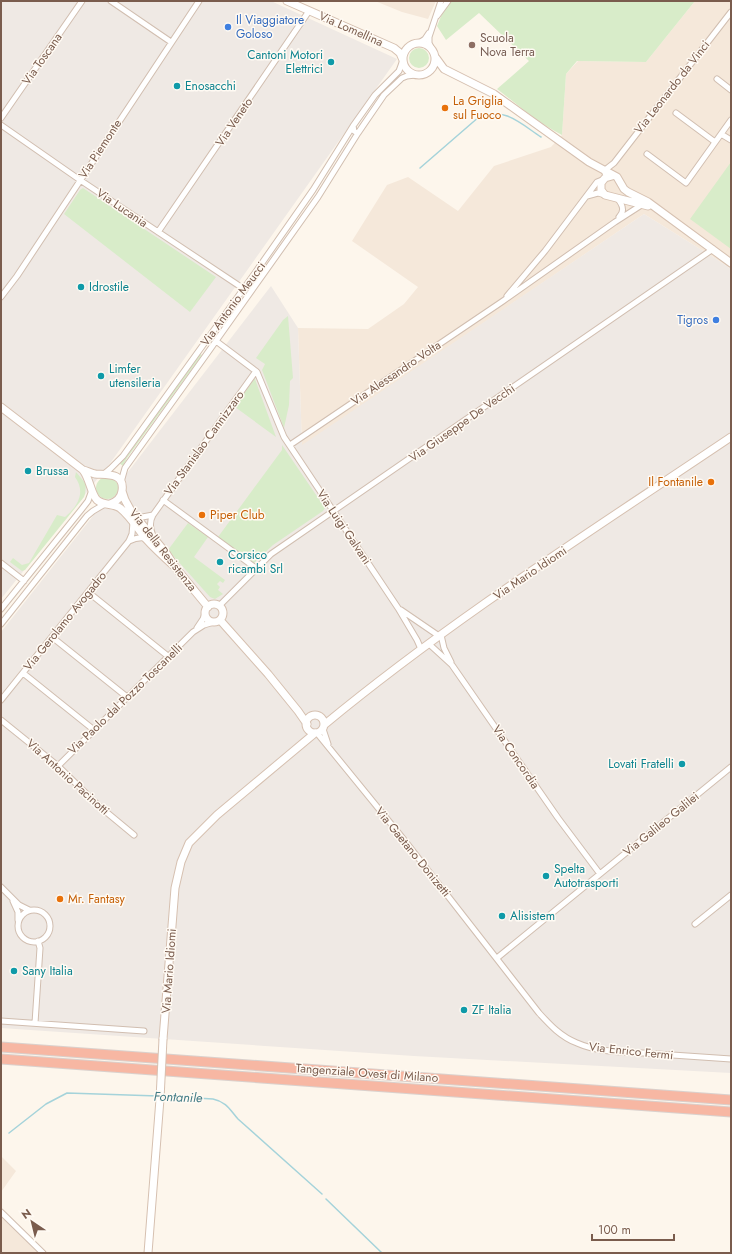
<svg xmlns="http://www.w3.org/2000/svg" width="732" height="1254" font-family="Jost,sans-serif">
<rect width="100%" height="100%" fill="#fdf6ec"/>
<!-- residential -->
<path fill="#f5e8da" d="M375,1h61l-8,18 -26,-7z
M695,1h36v268l-18,-12 -69,-43 -342,232 -4,-118 70,1 36,-25 14,-17 -66,-46 35,-56 21,-8 50,34 36,-45 57,-19 11,-12 4,-61 12,-13 68,1z
M1,1156l15,15 -15,21z
M1,1209l2,4 40,40h-42z"/>
<!-- industrial -->
<path fill="#efe9e4" d="M1,1h270l126,58 -286,403 -110,137z
M644,214l69,43 18,12v804l-317,-17 -413,-28v-396l130,-164 140,-182 27,42 4,117z"/>
<!-- green -->
<path fill="#d8ecc9" d="M451,1h244l-49,61 -69,-1 -11,13 -4,61c-24,-12 -44,-30 -65,-46l32,-28 -50,-48 -33,27 -9,-14 5,-12z
M409 58a10 10 0 1 1 20 0a10 10 0 1 1-20 0Z
M731,162v87l-41,-30z
M83,188l133,89 -26,35 -126,-98 16,-24z
M288,316l5,62 -3,3 -1,24 -5,23 -22,-58 3,-6 -9,-6 27,-38z
M200,354l2,1 -75,103 -4,8 -4,-3 7,-6z
M254,379h1l21,58 -41,-30z
M282,445l43,63 -2,3 -50,34 -19,18 -36,-26 64,-87z
M76,472l10,12 -1,10 -1,3 -59,73 -3,1 -12,-9 3,-4 9,7 7,-2 28,-48 8,2c13,-11 21,-25 10,-40z
M96 488a11 11 0 1 1 22 0a11 11 0 1 1-22 0Z
M188,523l20,14 -14,20 31,23 -2,3 -3,-2 -3,3 3,3 -2,3 5,4 -8,5 -5,-2 -42,-47z"/>
<g fill="none" stroke-linecap="round" stroke-linejoin="round">
<!-- stream -->
<path stroke="#a5d3da" stroke-width="1.5" d="M420,168l60,-52c25,-9 41,8 61,21
M162,1096l51,3c14,3 17,11 25,20l84,75
M9,1133l37,-29 21,-11 91,3
M326,1199l56,54"/>
<!-- street casing -->
<g stroke="#d1beb0" stroke-width="7">
<path id="street" d="M111,1l60,41
M437,16l11,-15
M419,43l6,-4 4,-6
M432,49l-3,-6v-6l12,-36
M403,60l-4,11 -24,24 -22,31 1,5 4,2 26,-38 18,-17 5,-2 8,-1
M717,79l14,11
M676,113l39,29
M1,118l81,-117
M1,125l79,55 164,109
M721,134l10,6
M647,154l39,29 45,-63
M605,173v-3l9,-7 117,-151
M587,196l11,-3 7,2
M617,198c6,7 8,13 2,19
M158,232l151,-221
M507,296l38,-45 52,-69 5,-2
M1,297l16,-21 182,-275
M216,341l41,31 27,65 114,171 19,32 4,9
M290,445l213,-144 112,-79 28,-18
M104,474l6,-5 13,-13 132,-183 58,-83 40,-64
M121,482l4,-14 5,-7 76,-106 112,-158 40,-64
M163,500l94,69
M137,518l16,-3
M153,536c-3,-7 -4,-14 0,-21l103,-144
M129,541c6,-3 10,-4 16,-3
M1,563l23,18
M88,592l81,65
M219,606l52,-52 442,-305
M1,609l80,-99 7,-9 4,-11
M401,610l38,26
M1,624l86,-108 6,-5 12,-7
M197,628l6,-9 2,-6
M441,635l3,13 7,14
M52,637l75,60
M429,644l23,21 106,153 42,56
M23,673l71,57
M1,700l128,-159 3,-7 1,-11
M1,720l57,46 41,40 35,29
M323,729l5,15
M317,733l88,108 134,172c11,12 22,24 38,30 20,9 44,9 66,10 29,2 59,4 88,6
M58,766l135,-134 11,-7 10,-3
M1,887l18,18 10,5
M13,901l5,11v8
M18 926a16 16 0 1 1 32 0a16 16 0 1 1-32 0Z
M695,924l36,-29
M497,958l234,-191
M1,1021l143,10
M35,1023l5,-75 -2,-7
M1,1212l42,41"/>
</g>
<!-- secondary casing -->
<g stroke="#d6c0b0" stroke-width="9">
<path id="secondary" d="M287,1l107,47 6,5 3,7
M403 59a16 16 0 1 1 32 0a16 16 0 1 1-32 0Z
M436,58l8,11 50,25 95,68 28,15 7,12 4,3 20,10 83,61
M612,176l-7,2 -4,5v7l4,5 43,11
M1,407l82,63c7,9 8,24 14,30 7,6 16,3 23,8 10,8 18,21 26,31 9,10 19,19 29,28
M83,470c4,1 8,3 12,4 11,1 30,-2 27,17 -1,7 -6,11 -12,13
M122,491l3,9 6,11 35,42 9,14 33,40
M205 613a9 9 0 1 1 18 0a9 9 0 1 1-18 0Z
M220,620l48,54 30,37 9,13
M306 724a9 9 0 1 1 18 0a9 9 0 1 1-18 0Z
M324,725c128,-106 269,-195 407,-288
M163,1039l12,-151 6,-26 8,-19 28,-28 98,-82
M148,1253l12,-154"/>
</g>
<!-- highway casing -->
<g stroke="#dad1cd" stroke-width="11">
<path id="highway" d="M1,1047l730,53
M1,1059l730,53"/>
</g>
<!-- street -->
<use href="#street" stroke="#fff" stroke-width="5"/>
<!-- secondary -->
<use href="#secondary" stroke="#fff" stroke-width="7"/>
<!-- highway -->
<use href="#highway" stroke="#f7b7a3" stroke-width="9"/>
<!-- secondary-bridge casing -->
<g stroke="#d6c0b0" stroke-width="9" stroke-linecap="butt">
<path id="secondary-bridge" d="M160,1099l3,-60"/>
</g>
<!-- secondary-bridge -->
<use href="#secondary-bridge" stroke="#fff" stroke-width="7"/>
</g>
<!-- markers -->
<g fill="#3f7fe0" stroke="#fffaf3" stroke-width="1.5">
<circle cx="228" cy="27" r="4"/>
<circle cx="716" cy="320" r="4"/>
</g>
<circle fill="#8d6e63" stroke="#fffaf3" stroke-width="1.5" cx="472" cy="45" r="4"/>
<g fill="#0f9aa8" stroke="#fffaf3" stroke-width="1.5">
<circle cx="331" cy="62" r="4"/>
<circle cx="177" cy="86" r="4"/>
<circle cx="81" cy="287" r="4"/>
<circle cx="101" cy="376" r="4"/>
<circle cx="28" cy="471" r="4"/>
<circle cx="220" cy="562" r="4"/>
<circle cx="682" cy="764" r="4"/>
<circle cx="546" cy="876" r="4"/>
<circle cx="502" cy="916" r="4"/>
<circle cx="14" cy="971" r="4"/>
<circle cx="464" cy="1010" r="4"/>
</g>
<g fill="#e8710a" stroke="#fffaf3" stroke-width="1.5">
<circle cx="445" cy="108" r="4"/>
<circle cx="711" cy="482" r="4"/>
<circle cx="202" cy="515" r="4"/>
<circle cx="60" cy="899" r="4"/>
</g>
<g text-anchor="middle" dominant-baseline="central" stroke-width="3" stroke-linejoin="round" paint-order="stroke">
<!-- shop labels -->
<g font-size="12" fill="#366cbe" stroke="#fffaf3" text-anchor="start">
<text x="236" y="20">Il Viaggiatore<tspan x="236" dy="14">Goloso</tspan></text>
<text x="708" y="320" text-anchor="end">Tigros</text>
</g>
<!-- street labels -->
<g font-size="12" fill="#7a5c4d" stroke="#fffaf3">
<text transform="translate(351 29) rotate(24)">Via Lomellina</text>
<text transform="translate(42 59) rotate(-55)">Via Toscana</text>
<text transform="translate(672 87) rotate(-52)">Via Leonardo da Vinci</text>
<text transform="translate(234 122) rotate(-56)">Via Veneto</text>
<text transform="translate(100 149) rotate(-57)">Via Piemonte</text>
<text transform="translate(122 208) rotate(34)">Via Lucania</text>
<text transform="translate(233 304) rotate(-54)">Via Antonio Meucci</text>
<text transform="translate(396 373) rotate(-34)">Via Alessandro Volta</text>
<text transform="translate(462 423) rotate(-35)">Via Giuseppe De Vecchi</text>
<text transform="translate(204 443) rotate(-54)">Via Stanislao Cannizzaro</text>
<text transform="translate(344 527) rotate(56)">Via Luigi Galvani</text>
<text transform="translate(163 550) rotate(52)">Via della Resistenza</text>
<text transform="translate(530 573) rotate(-34)">Via Mario Idiomi</text>
<text transform="translate(65 621) rotate(-51)">Via Gerolamo Avogadro</text>
<text transform="translate(125 699) rotate(-44)">Via Paolo dal Pozzo Toscanelli</text>
<text transform="translate(516 757) rotate(56)">Via Concordia</text>
<text transform="translate(68 777) rotate(42)">Via Antonio Pacinotti</text>
<text transform="translate(661 824) rotate(-39)">Via Galileo Galilei</text>
<text transform="translate(413 852) rotate(51)">Via Gaetano Donizetti</text>
<text transform="translate(169 971) rotate(-86)">Via Mario Idiomi</text>
<text transform="translate(631 1051) rotate(6)">Via Enrico Fermi</text>
<text transform="translate(367 1073) rotate(4)">Tangenziale Ovest di Milano</text>
</g>
<!-- education labels -->
<g font-size="12" fill="#785e54" stroke="#fffaf3" text-anchor="start">
<text x="480" y="38">Scuola<tspan x="480" dy="14">Nova Terra</tspan></text>
</g>
<!-- culture labels -->
<g font-size="12" fill="#0d838f" stroke="#fffaf3" text-anchor="start">
<text x="323" y="55" text-anchor="end">Cantoni Motori<tspan x="323" dy="14">Elettrici</tspan></text>
<text x="185" y="86">Enosacchi</text>
<text x="89" y="287">Idrostile</text>
<text x="109" y="369">Limfer<tspan x="109" dy="14">utensileria</tspan></text>
<text x="36" y="471">Brussa</text>
<text x="228" y="555">Corsico<tspan x="228" dy="14">ricambi Srl</tspan></text>
<text x="674" y="764" text-anchor="end">Lovati Fratelli</text>
<text x="554" y="869">Spelta<tspan x="554" dy="14">Autotrasporti</tspan></text>
<text x="510" y="916">Alisistem</text>
<text x="22" y="971">Sany Italia</text>
<text x="472" y="1010">ZF Italia</text>
</g>
<!-- food labels -->
<g font-size="12" fill="#c56008" stroke="#fffaf3" text-anchor="start">
<text x="453" y="101">La Griglia<tspan x="453" dy="14">sul Fuoco</tspan></text>
<text x="703" y="482" text-anchor="end">Il Fontanile</text>
<text x="210" y="515">Piper Club</text>
<text x="68" y="899">Mr. Fantasy</text>
</g>
<!-- water labels -->
<g font-size="13" font-style="italic" fill="#437c86" stroke="#fffaf3">
<text transform="translate(178 1097) rotate(2)">Fontanile</text>
</g>
</g>
<!-- border -->
<rect width="732" height="1254" fill="none" stroke="#7a5c4d" stroke-width="4"/>
<!-- north arrow -->
<g transform="translate(32 1222) rotate(325)" stroke="#fffaf3" stroke-width="3" paint-order="stroke">
<path d="M0-3L7 15L0 10L-7 15Z" fill="#7a5c4d"/>
<text y="-6" font-size="11" font-weight="bold" text-anchor="middle" fill="#7a5c4d">N</text>
</g>
<!-- scale -->
<path d="M592 1234v6h82v-6" fill="none" stroke="#7a5c4d" stroke-width="2"/>
<text x="598" y="1234" font-size="12" fill="#7a5c4d" stroke="#fffaf3" stroke-width="3" paint-order="stroke">100 m</text>
</svg>
